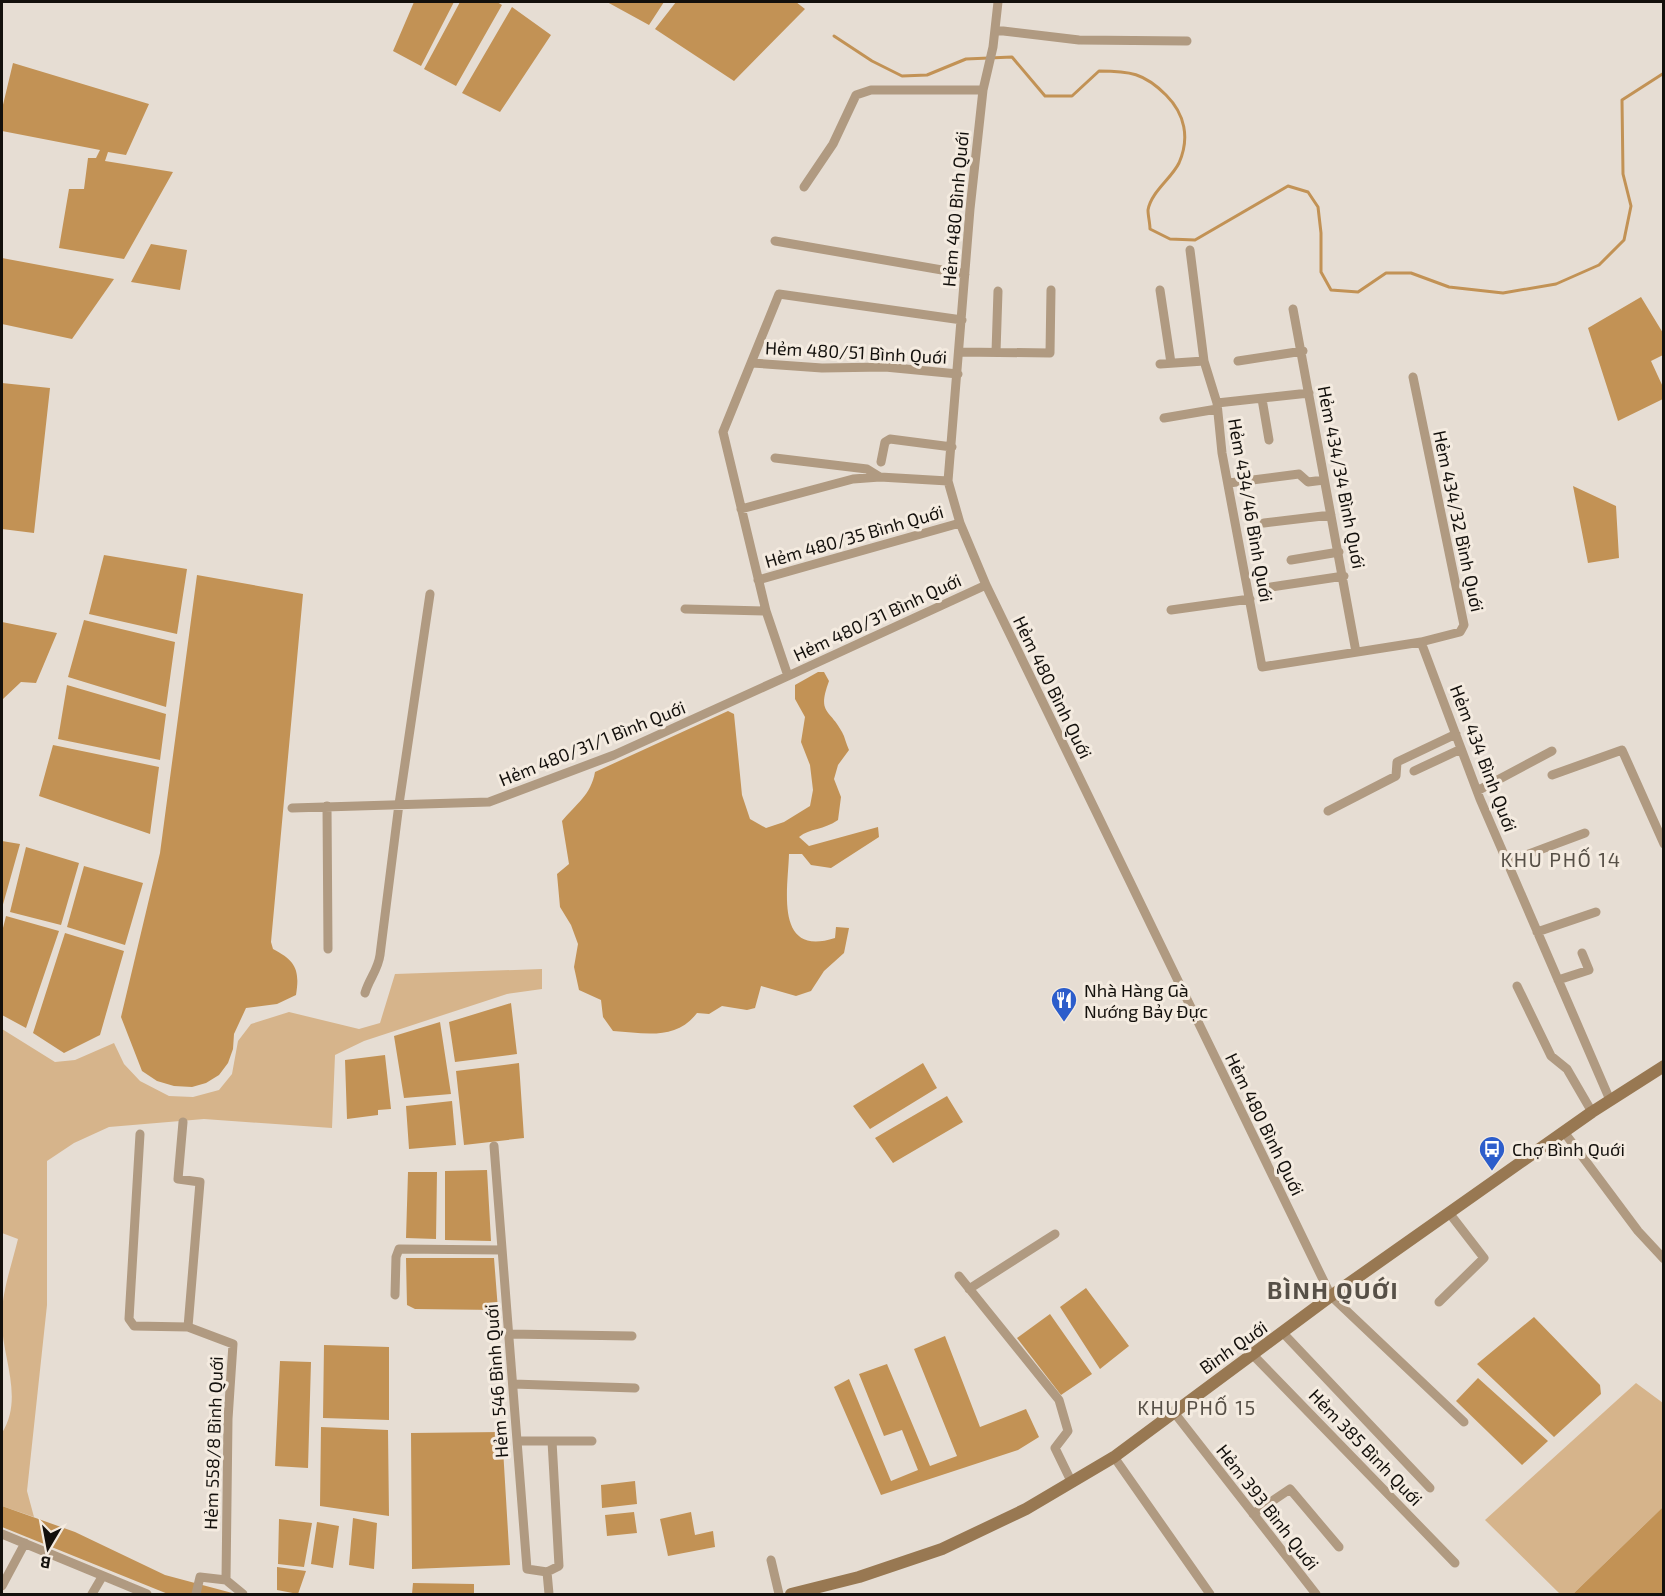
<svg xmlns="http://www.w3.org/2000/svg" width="1665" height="1596" font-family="'Exo 2',sans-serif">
<rect width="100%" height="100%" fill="#e6ddd3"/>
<!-- green -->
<path fill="#d6b48b" d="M542,969v20l-35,5 -143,47 -29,14 -3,73 -128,-9 -95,8 -35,16 -27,18v144l-20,186 7,26 -32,-11v-73c23,-37 -2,-78 0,-117 0,-25 10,-52 16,-77l-16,-6v-204l53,33 20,-2 39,-17 10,21 16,17 29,15 24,1 26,-7 13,-16 6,-33 13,-17 38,-12 70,17 21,-6 15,-49z
M1636,1383l27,20v104l-90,87h-13l-75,-74z"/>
<!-- water -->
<path fill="#c29255" d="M414,2h40l-33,64 -28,-15z
M460,2h37l5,3 -46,81 -32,-17z
M607,2h57l-15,23z
M676,2h120l9,7 -71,72 -79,-52z
M512,7l39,28 -51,77 -38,-19z
M13,63l136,41 -23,51 -18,-3 -3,9 68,11 -49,87 -65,-11 10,-59h15l4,-31h8l4,-8 -98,-19v-22z
M151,244l36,6 -7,40 -49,-8z
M2,258l112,21 -42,60 -70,-15z
M1641,297l22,36v22l-12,6 12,26v12l-45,22 -30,-93z
M2,383l48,5 -16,145 -32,-4z
M1573,486l43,20 3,52 -31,5z
M104,555l83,14 -10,65 -88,-20z
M197,575l106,19 -32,348 2,7c23,12 27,21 23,46l-19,9 -31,4 -12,26 -1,15 -5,14 -9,12 -13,8 -14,4 -18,-1 -17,-5 -15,-10 -21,-54 39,-164z
M84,620l91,22 -9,65 -98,-30z
M2,622l55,11 -21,50 -15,-1 -18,17z
M818,672h6l5,9c-12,33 0,27 13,51 3,5 4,12 7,18l-11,15 -4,14 7,18 -3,23c-14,10 -28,8 -39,17l10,9 69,-19 1,10 -48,31 -20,-3 -9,-11h-13c-1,35 -15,104 46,84l1,-11 13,1 -5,25 -20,18 -13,20 -15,5 -35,-10 -6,22 -8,2 -25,-4 -13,8 -12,-1c-21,28 -53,20 -84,18l-10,-14 -2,-17 -22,-10 -5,-23 4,-23 -7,-19 -11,-18 -3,-33 12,-10 -7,-43c14,-17 29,-26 33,-49l133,-61 6,3 8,81 8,24 16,9 18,-6 26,-16 3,-16 -3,-25 -9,-23 4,-25 -10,-18v-14z
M67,685l99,29 -6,46 -102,-21z
M53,745l106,22 -9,67 -111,-38z
M2,841l18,3 -18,64z
M26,847l53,16 -18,62 -51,-13z
M84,866l59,17 -18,62 -58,-18z
M6,916l53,15 -33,97 -24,-13v-83z
M65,933l59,18 -24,84 -36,18 -31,-20z
M511,1003l6,51 -62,8 -6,-40z
M440,1022l11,72 -47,4 -10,-62z
M385,1055l6,54 -13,1v5l-31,4 -2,-59z
M519,1063l5,75 -60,7 -8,-74z
M923,1063l14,25 -67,41 -17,-23z
M947,1096l16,26 -70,41 -18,-25z
M452,1101l4,44 -47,4 -3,-43z
M487,1170l4,71 -46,-1v-69z
M408,1172h29l-1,67 -30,-1z
M406,1258h88l4,52 -83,-1 -8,-4z
M1086,1288l43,58 -29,23 -40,-62z
M1050,1314l42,60 -31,21 -44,-57z
M1534,1317l66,68 1,9 -47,43 -77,-73z
M945,1336l35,91 46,-18 13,28 -21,13 -137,45 -47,-108 15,-8 42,102 27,-11 -16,-40 -18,6 -25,-62 28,-10 43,102 27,-10 -43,-107z
M324,1345l65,2v73l-66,-2z
M280,1361l31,1 -3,106 -33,-2z
M1478,1378l70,63 -26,24 -66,-64z
M321,1427l67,3 1,86 -69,-10z
M502,1432l8,133 -98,4 -1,-136z
M635,1481l2,23 -35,4 -1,-23z
M2,1506l73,26 90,43 71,19h-68l-166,-67z
M1663,1507v87h-90z
M634,1512l3,21 -30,3 -2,-21z
M691,1512l4,23 18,-4 2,16 -47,9 -8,-37z
M353,1518l24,5 -3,46 -25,-4z
M279,1519l33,4 -8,44 -26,-3z
M317,1522l22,4 -6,42 -22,-4z
M277,1567l29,4 -8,23 -21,-4z
M413,1583l61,1v10h-62z"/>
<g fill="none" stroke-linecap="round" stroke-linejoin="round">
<!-- stream -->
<path stroke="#c29255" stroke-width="3" d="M834,36l38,25 30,15 25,-1 39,-16 46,-2 33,39h27l27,-25c31,0 45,2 67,24 19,19 24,43 13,68 -8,16 -28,29 -31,47 0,6 2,13 2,19l20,10 25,1 93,-54 20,6 10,15 3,26v39l10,18 27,2 28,-19h25l38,14 54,6 53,-9 43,-19 25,-25 7,-34 -8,-32 -1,-74 42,-27"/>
<!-- minor -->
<path stroke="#b09a81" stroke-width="9" d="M998,2l-5,45 -10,43 -13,119 -22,272 12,42 26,62 345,711 133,126
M995,30l84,10 108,1
M804,187l29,-43 23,-49 15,-5h112
M775,241l190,33
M1190,250l14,111 13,42 5,50 40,214 159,-25 59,157 130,301
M1160,290l11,73
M1293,309l63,343
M960,352l90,1 1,-63
M996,352l2,-61
M1238,361l65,-10
M752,363l70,5 63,-1 73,7
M1160,364l44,-3
M1413,377l51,248 -4,7 -39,10
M1262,399l7,41
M1217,403l92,-10
M1164,418l53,-9
M775,458l92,11 13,8
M881,462l4,-20 5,-3 62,8
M1229,483l70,-9 9,8 16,-2
M741,509l112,-30 27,-2 68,4
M1264,523l67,-8
M1291,560l48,-8
M758,580l202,-57
M1271,587l73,-11
M685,609l81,2 22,65 198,-91
M1171,610l79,-11
M766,611l-43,-179 56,-138 183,26
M1414,771l47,-22
M1552,775l70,-25 42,94
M1477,791l75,-40
M327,806l1,143
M292,808l197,-6 125,-47 174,-79
M1328,811l68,-35 1,-14 59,-28
M1507,862l78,-29
M1537,932l59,-20
M1558,980l31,-10 -7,-17
M1517,986l34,70 16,13 25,43
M365,993c4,-14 13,-23 15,-38l19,-151 31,-210
M183,1122l-5,57 22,3 -12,145
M1564,1132l74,99 26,28
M140,1134l-11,185 5,7 54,1 45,17 -5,75 -2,161 -26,-3 -4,17
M494,1146l33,423 20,3 2,22
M959,1276l100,124 9,31 -13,17 17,35
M969,1289l86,-55
M395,1295l1,-38 3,-8 103,1
M1439,1302l45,-44 -34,-44
M1283,1333l147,155
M508,1334l124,2
M1253,1355l202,208
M513,1384l122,4
M1173,1411l143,183
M517,1441h75
M1114,1457l96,137
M1253,1514l37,-25 49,58
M2,1534l145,60
M771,1560l8,34
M547,1572l12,-6 -7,-125
M226,1580l17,14
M2,1586l23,-43
M92,1594l10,-17"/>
<!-- secondary -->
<path stroke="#987852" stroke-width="12" d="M791,1594l68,-17 83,-28 84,-40 88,-52 217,-161 261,-184 72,-46"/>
</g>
<!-- icons -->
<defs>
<g id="restaurant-pin" transform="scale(1.35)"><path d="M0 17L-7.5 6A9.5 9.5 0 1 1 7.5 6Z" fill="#2c5dcb" stroke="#f4ebe0"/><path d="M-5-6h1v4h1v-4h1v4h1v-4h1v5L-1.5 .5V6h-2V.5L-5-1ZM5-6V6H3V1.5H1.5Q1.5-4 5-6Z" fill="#fff"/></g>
<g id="bus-pin" transform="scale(1.35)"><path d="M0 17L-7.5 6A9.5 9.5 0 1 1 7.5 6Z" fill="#2c5dcb" stroke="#f4ebe0"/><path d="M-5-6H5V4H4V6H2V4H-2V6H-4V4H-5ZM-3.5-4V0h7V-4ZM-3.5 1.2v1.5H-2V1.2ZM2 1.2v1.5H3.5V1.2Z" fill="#fff"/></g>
</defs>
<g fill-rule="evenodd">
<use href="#restaurant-pin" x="1064" y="1000"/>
<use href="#bus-pin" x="1492" y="1149"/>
</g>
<g text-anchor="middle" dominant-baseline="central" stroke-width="6" stroke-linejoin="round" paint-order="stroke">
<!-- street labels -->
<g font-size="18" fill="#13100c" stroke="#f4ebe0">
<text transform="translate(955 209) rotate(-85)">Hẻm 480 Bình Quới</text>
<text transform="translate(856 352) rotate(3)">Hẻm 480/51 Bình Quới</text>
<text transform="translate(1342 477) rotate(79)">Hẻm 434/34 Bình Quới</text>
<text transform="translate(1251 510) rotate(80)">Hẻm 434/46 Bình Quới</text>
<text transform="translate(1459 521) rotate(78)">Hẻm 434/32 Bình Quới</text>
<text transform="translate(854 536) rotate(-16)">Hẻm 480/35 Bình Quới</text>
<text transform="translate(877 617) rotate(-25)">Hẻm 480/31 Bình Quới</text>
<text transform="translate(1053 687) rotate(64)">Hẻm 480 Bình Quới</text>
<text transform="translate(592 743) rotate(-22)">Hẻm 480/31/1 Bình Quới</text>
<text transform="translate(1484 758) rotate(69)">Hẻm 434 Bình Quới</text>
<text transform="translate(1265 1124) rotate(64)">Hẻm 480 Bình Quới</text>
<text transform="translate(1233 1347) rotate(-35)">Bình Quới</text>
<text transform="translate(496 1381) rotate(-94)">Hẻm 546 Bình Quới</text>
<text transform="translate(213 1443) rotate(-88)">Hẻm 558/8 Bình Quới</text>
<text transform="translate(1366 1447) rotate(46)">Hẻm 385 Bình Quới</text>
<text transform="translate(1268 1507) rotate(52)">Hẻm 393 Bình Quới</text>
</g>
<!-- poi labels -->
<g font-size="18" fill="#13100c" stroke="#f4ebe0" text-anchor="start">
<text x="1084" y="990">Nhà Hàng Gà<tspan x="1084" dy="21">Nướng Bảy Đực</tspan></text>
<text x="1512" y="1149">Chợ Bình Quới</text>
</g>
<!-- neighbourhood labels -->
<g font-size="20" letter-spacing="1.5" fill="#575047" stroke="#f4ebe0">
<text x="1561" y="859">KHU PHỐ 14</text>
<text x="1197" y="1407">KHU PHỐ 15</text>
</g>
<!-- district labels -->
<g font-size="24" font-weight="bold" letter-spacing="1.5" fill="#575047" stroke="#f4ebe0">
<text x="1333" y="1289">BÌNH QUỚI</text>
</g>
</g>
<!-- border -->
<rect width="1665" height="1596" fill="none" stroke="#13100c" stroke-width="6"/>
<!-- north arrow -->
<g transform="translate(48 1548) rotate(190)" stroke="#f4ebe0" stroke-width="4.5" paint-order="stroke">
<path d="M0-4.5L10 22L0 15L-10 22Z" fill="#13100c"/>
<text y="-9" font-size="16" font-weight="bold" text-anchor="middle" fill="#13100c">B</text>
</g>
</svg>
